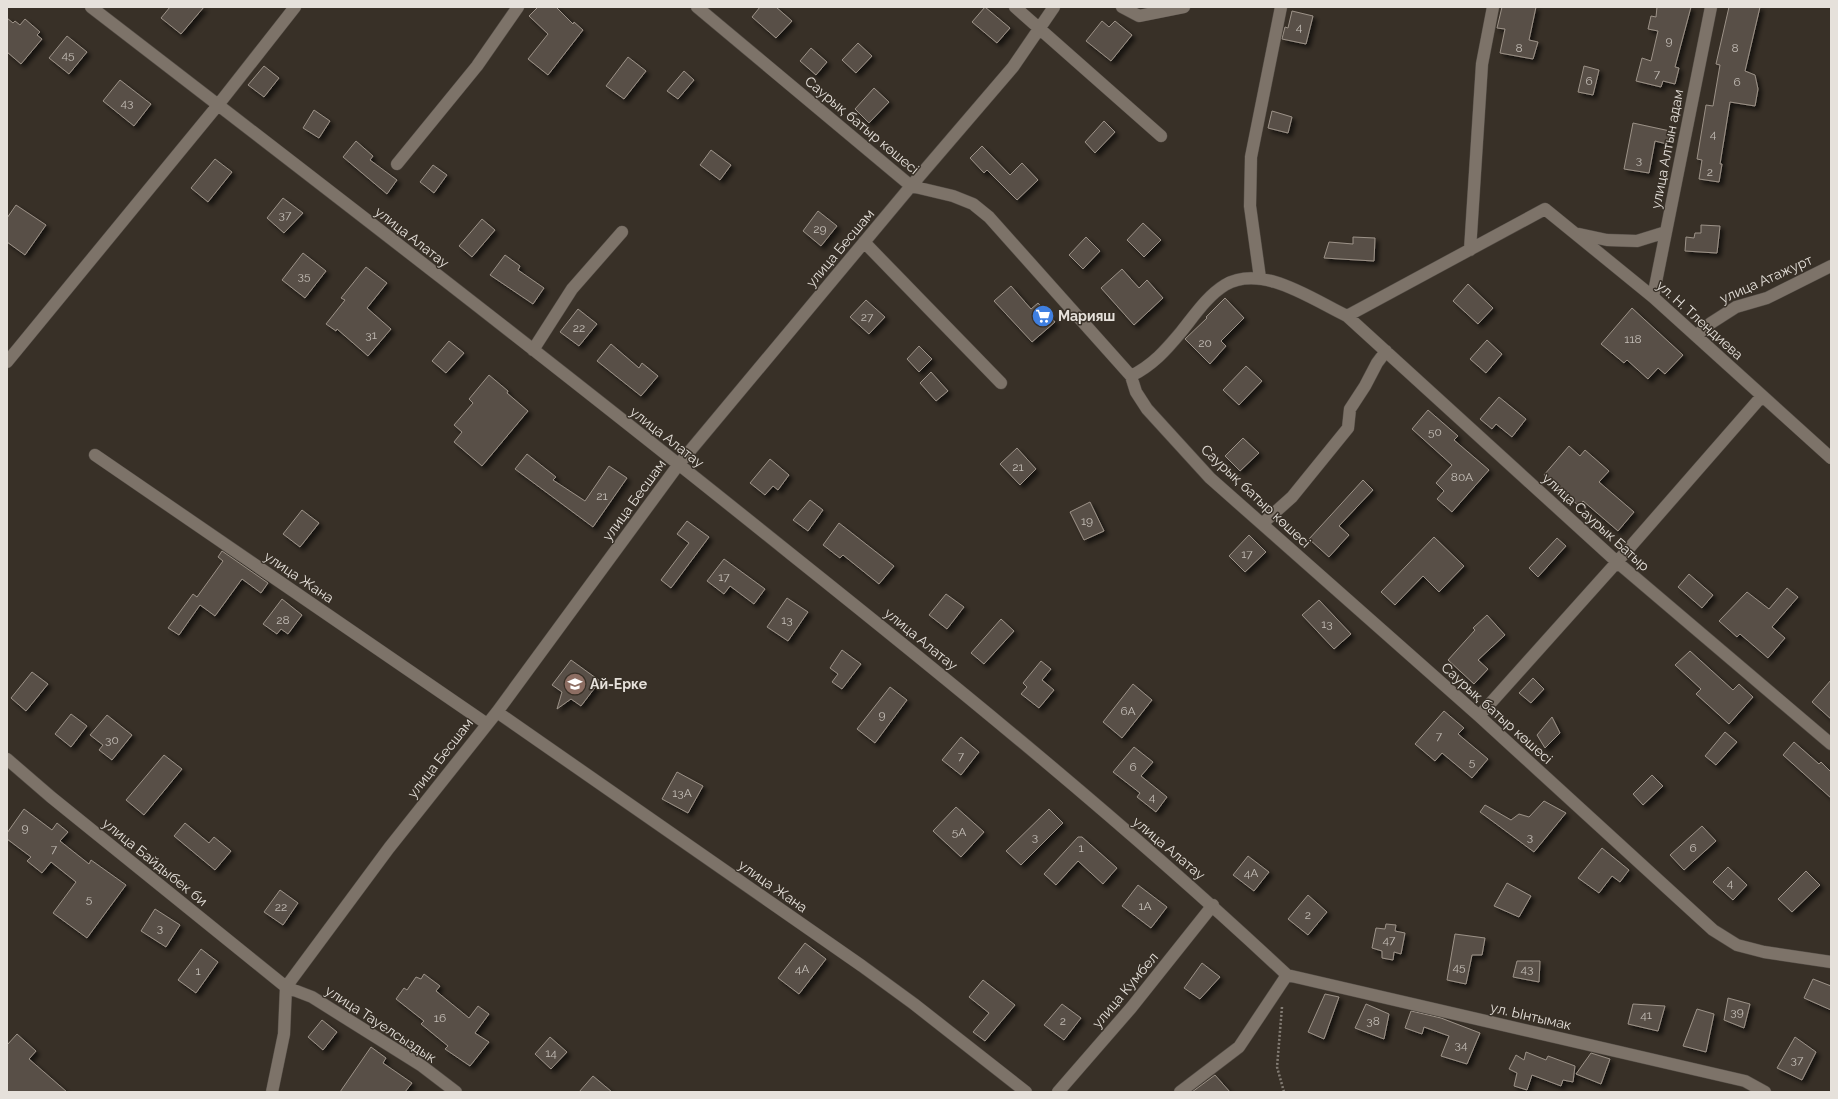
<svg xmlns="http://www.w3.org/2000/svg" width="1838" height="1099" font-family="Raleway,sans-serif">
<defs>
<filter id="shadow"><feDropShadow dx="3.5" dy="3.5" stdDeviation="2" flood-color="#0009"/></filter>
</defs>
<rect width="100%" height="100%" fill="#383027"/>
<!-- building -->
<path fill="#595047" stroke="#9c9288" filter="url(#shadow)" d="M170,7h34l-23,27 -20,-16z
M538,7h18l17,17 1,-2 9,8 -35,45 -20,-16 20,-25 -19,-18z
M760,7h16l16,14 -16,17 -24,-21z
M985,7l25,21 -13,15 -25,-21z
M1502,7h34l-7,33 9,2 -5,17 -33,-6 5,-24 -8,-1z
M1657,7h34l-16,60 4,1 -4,16 -12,-3 -2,6 -25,-6 6,-23 9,3 7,-30 -10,-2 3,-13 5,1z
M1729,7h31l-15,64 10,4 3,14 -3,17 -25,-4 -10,62h2l-3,18 -20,-3 3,-19 -5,-1 9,-54 7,1 7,-41 -4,-1z
M1292,11l21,5 -7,28 -24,-5 3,-12 3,1z
M7,18l6,5 2,-2 5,4 5,-6 15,13 -3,3 5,4 -21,25 -14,-12z
M1102,21l7,6 6,-6 17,14 -21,26 -25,-20z
M67,36l20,16 -18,22 -20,-16z
M858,43l14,13 -16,17 -14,-13z
M811,48l16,14 -11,13 -16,-14z
M628,57l18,14 -22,28 -18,-13z
M264,66l15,12 -15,19 -16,-12z
M1584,66l15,4 -6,25 -15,-3z
M684,71l10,9 -16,19 -11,-8z
M120,80l31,24 -17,22 -31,-25z
M874,88l15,14 -20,21 -14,-14z
M314,110l16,11 -11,17 -16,-10z
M1272,111l20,6 -4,16 -20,-5z
M1104,121l11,11 -20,21 -10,-11z
M1633,123l37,8 -3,13 -12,-3 -6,32 -25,-4z
M356,141l17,15 -3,4 27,20 -10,14 -44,-37z
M982,146l28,29 12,-12 16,17 -21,20 -30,-30 -3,3 -14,-15z
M711,150l20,15 -11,15 -20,-15z
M215,159l17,13 -24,30 -17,-14z
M433,165l14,10 -13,18 -14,-11z
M283,198l20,15 -19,20 -17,-15z
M16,205l30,20 -21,30 -18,-13v-24z
M818,211l19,15 -16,20 -18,-15z
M482,219l13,11 -23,27 -13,-11z
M1143,223l18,17 -17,17 -17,-17z
M1701,225l19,1 -3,27 -32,-2 1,-14 8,1 1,-5h6z
M1086,237l14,14 -17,18 -14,-14z
M1353,237l22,1 -1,23 -50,-3 5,-16 24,2z
M303,253l23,18 -21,27 -23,-18z
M505,255l15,11 -2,4 26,18 -11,16 -43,-29z
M366,267l21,16 -20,25 24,21 -23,27 -31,-27 -1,2 -10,-7 19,-24 -4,-2z
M1122,269l17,19 8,-8 16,18 -29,27 -33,-37z
M1468,284l25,24 -15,16 -25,-23z
M1011,286l20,23 7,-6 17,19 -23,20 -38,-41z
M1225,298l19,20 -23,23 5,5 -16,18 -25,-25 22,-21 -1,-1z
M866,300l19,17 -16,17 -19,-17z
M1632,308l51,47 -18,19 -7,-6 -10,11 -21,-19 -3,3 -23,-19z
M578,309l19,15 -18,22 -19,-14z
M1487,340l15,14 -16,19 -16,-14z
M449,341l15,12 -18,20 -14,-12z
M611,344l28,24 3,-5 16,13 -17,20 -44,-35z
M919,346l13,13 -13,13 -12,-13z
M1246,366l16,15 -23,24 -16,-15z
M931,372l17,19 -12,10 -16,-18z
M489,375l19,16 -1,2 21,18 -46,55 -28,-24 8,-10 -8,-7 19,-22 -4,-4z
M1499,397l27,22 -14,18 -16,-13 -4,5 -12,-10z
M1428,410l30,26 -4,4 35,30 -37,42 -15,-13 7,-8 -8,-8 16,-18 -40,-36z
M1243,438l16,15 -19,18 -15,-15z
M1569,446l11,10 5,-6 24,21 -10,11 35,30 -16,19 -35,-30 -4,5 -35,-31z
M1017,448l19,21 -16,16 -20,-21z
M527,454l29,23 -3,3 32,21 24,-35 18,12 -34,49 -78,-58z
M770,459l19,16 -11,15 -5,-4 -8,9 -15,-12z
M1363,480l10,10 -34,36 10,9 -20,22 -20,-18z
M810,500l13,10 -15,21 -15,-11z
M1090,502l14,29 -20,9 -14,-28z
M302,510l17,13 -19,24 -17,-13z
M687,521l22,16 -38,51 -10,-8 28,-37 -12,-9z
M839,523l55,43 -15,18 -36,-29 -3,3 -17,-13z
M1249,535l17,17 -21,20 -16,-16z
M1434,537l30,29 -25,26 -16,-16 -28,29 -14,-13z
M1557,538l9,8 -28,31 -9,-9z
M222,551l46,32 -7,10 -19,-14 -27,37 -15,-11 -21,30 -11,-7 25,-34 4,3 26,-36 -5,-4z
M724,559l41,30 -11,15 -24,-18 -6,8 -17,-13z
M1689,574l24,21 -11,13 -24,-21z
M1787,588l11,9 -26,30 13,11 -17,20 -28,-24 -3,3 -18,-16 28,-29 22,17z
M946,594l18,13 -17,22 -18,-14z
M787,598l21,14 -20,29 -21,-14z
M282,599l20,16 -14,19 -7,-5 -4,5 -14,-10z
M1319,600l32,34 -17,15 -32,-34z
M1487,615l18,20 -27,25 10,9 -14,15 -26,-24 27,-30 -2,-2z
M1001,619l13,12 -30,33 -13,-11z
M842,650l19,14 -19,25 -10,-7 6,-8 -8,-6z
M1690,651l43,39 6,-6 14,13 -24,27 -33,-30 5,-5 -26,-24z
M571,660l29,21 -19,25 -10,-7 -14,10 5,-17 -10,-7z
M1041,661l10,8 -9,11 12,10 -15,18 -18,-14 6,-7 -4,-4z
M32,672l16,12 -22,27 -15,-13z
M1533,678l11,11 -13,14 -12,-10z
M1831,680v39l-19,-17z
M1133,684l19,16 -30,38 -19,-16z
M890,687l17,13 -32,43 -18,-14z
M1444,711l20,17 -6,6 30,25 -16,19 -30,-25 -7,8 -20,-17z
M71,714l16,12 -16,21 -16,-13z
M107,715l25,20 -20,25 -13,-10 4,-5 -13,-10z
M1552,717l8,16 -15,15 -8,-13z
M1725,732l12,10 -21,23 -11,-9z
M961,737l18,15 -18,23 -19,-15z
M1794,742l25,22 2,-2 10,10v26l-48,-43z
M1134,747l19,15 -12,14 26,21 -11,15 -19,-15 3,-4 -27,-21z
M164,755l18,14 -38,46 -18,-15z
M677,772l26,14 -15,27 -26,-14z
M1652,775l11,11 -20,19 -10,-11z
M1544,801l22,12 -32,39 -54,-40 5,-7 26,15 8,-6 10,3z
M956,807l28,25 -23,25 -28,-26z
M24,809l28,21 5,-7 11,9 -8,9 29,23 2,-4 35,25 -39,53 -34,-25 23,-31 -25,-20 -9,11 -15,-12 4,-4 -24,-18v-6z
M1049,809l14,14 -42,42 -15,-14z
M185,823l24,20 5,-6 17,14 -16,19 -41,-34z
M1702,826l14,15 -32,29 -14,-15z
M1078,837h4l35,31 -14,16 -25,-23 -22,24 -12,-11z
M1602,848l27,22 -9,12 -8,-6 -13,17 -21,-15z
M1248,856l21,16 -15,19 -21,-16z
M1728,867l19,18 -14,15 -20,-18z
M1806,871l14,14 -28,27 -14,-13z
M1507,883l24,13 -12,21 -25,-11z
M1138,885l29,22 -16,21 -29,-22z
M280,890l18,13 -15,22 -19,-13z
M1308,895l19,17 -19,23 -20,-16z
M155,909l25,16 -14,22 -25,-16z
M1386,924l10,1 -1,6 10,2 -4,21 -7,-2 -1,8 -11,-2v-7l-10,-3 4,-20 9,1z
M1455,934l30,4 -3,17h-10l-6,29 -19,-4z
M805,943l21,16 -27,35 -21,-16z
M201,949l17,13 -22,31 -18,-13z
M1517,961h23l-1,21 -26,-5z
M1202,963l18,14 -20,22 -16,-11z
M424,974l16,12 -4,5 33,27 9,-12 11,8 -14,19 14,9 -19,24 -25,-17 3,-3 -27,-22 3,-3 -28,-22 8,-11 3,2 9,-13 5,2z
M1813,979l18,7v24l-27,-12z
M983,980l32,25 -30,36 -12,-9 16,-19 -20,-16z
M1325,994l14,3 -15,42 -16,-7z
M1728,998l22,6 -6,24 -20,-8z
M1062,1004l19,14 -17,22 -20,-15z
M1366,1004l23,10 -5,25 -29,-11z
M1633,1004l32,2 -7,25 -30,-7z
M1697,1009l17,5 -8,38 -23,-6z
M1411,1011l30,7 39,15 -13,31 -26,-8 8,-20 -25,-9 -2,7 -17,-6z
M322,1020l15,12 -14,18 -15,-13z
M17,1034l19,17 -7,8 38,33h-60v-47z
M550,1037l17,15 -16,17 -16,-15z
M1795,1037l21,15 -14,28 -25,-12z
M371,1047l15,11 -3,5 29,20 -7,9h-65z
M1526,1052l20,8 2,-4 27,10 -2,16 -10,-2 -2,6 -29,-11 -5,15 -13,-4 3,-13 -8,-4 7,-14 8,5z
M1591,1053l19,6 -9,25 -25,-10z
M1215,1075l15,17h-38z
M593,1076l19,16h-33z"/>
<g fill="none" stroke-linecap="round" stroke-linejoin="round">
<!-- minor casing -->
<g stroke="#534c45" stroke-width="13">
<path id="minor" d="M91,7c235,181 470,362 701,548 169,135 337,272 495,420
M697,7l214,179 42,10 20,8 16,13 142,159 5,16 11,17 63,69 269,238 234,214 24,15 27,7 67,10
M1015,7l146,129
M1122,7l17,9 45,-9
M397,164l80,-98 41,-59
M1579,234l28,6 30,1 29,-9
M864,242l137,141
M1470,250l12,-186 11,-57
M1260,278l-10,-72 1,-49 30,-150
M1653,297l58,-290
M1347,316l270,246 214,182
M1696,336l15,-13 25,-16 31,-9 64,-32
M533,350l39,-61 50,-57
M7,362l211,-257 77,-98
M1131,376c22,-11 35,-26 50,-44 13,-16 26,-36 44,-47 37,-22 88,15 122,31l198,-107 108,88 178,161
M95,455l392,269
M1262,524l30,-27 56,-69 2,-19 15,-23 12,-23 9,-12
M497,712l365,254 52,38 112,88
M1479,716l138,-154 145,-166
M7,759l44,38 235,190 26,10 110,69 34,26
M1287,975l458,106 20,11
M286,987l103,-139 108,-136 182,-248 232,-278 102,-119 41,-60
M272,1092l12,-58 2,-47
M1058,1092l73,-84 82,-103
M1180,1092l59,-45 48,-72"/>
</g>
<!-- path -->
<path stroke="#837c74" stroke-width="2.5" stroke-dasharray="2 2" stroke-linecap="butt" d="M1282,1007l-5,60 7,25"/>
<!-- minor -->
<use href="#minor" stroke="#7d7369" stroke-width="12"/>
</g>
<!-- icons -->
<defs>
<g id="supermarket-disc" transform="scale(1.15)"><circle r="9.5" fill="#3f7fe0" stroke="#383027"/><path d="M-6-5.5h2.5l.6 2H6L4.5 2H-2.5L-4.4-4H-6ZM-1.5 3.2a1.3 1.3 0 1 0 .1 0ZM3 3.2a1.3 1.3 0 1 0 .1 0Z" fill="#fff"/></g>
<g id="school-disc" transform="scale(1.15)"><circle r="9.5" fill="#8d6e63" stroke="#383027"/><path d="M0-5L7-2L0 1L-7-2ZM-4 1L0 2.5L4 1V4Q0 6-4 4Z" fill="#fff"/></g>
</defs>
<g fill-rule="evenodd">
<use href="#supermarket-disc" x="1043" y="316"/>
<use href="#school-disc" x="575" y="684"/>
</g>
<g text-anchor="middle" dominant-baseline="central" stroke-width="3" stroke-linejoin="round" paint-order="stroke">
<!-- number labels -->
<g font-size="12" fill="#c3bdb6">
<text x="1299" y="27">4</text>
<text x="1669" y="41">9</text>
<text x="1519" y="48">8</text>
<text x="1735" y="48">8</text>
<text x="68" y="55">45</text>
<text x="1657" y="74">7</text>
<text x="1589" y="81">6</text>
<text x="1737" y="82">6</text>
<text x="127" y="103">43</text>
<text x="1713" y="134">4</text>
<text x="1639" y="160">3</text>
<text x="1710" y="172">2</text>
<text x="285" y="215">37</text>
<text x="820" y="229">29</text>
<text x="304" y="276">35</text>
<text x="867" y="317">27</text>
<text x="579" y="328">22</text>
<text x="371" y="335">31</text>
<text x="1633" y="339">118</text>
<text x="1205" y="343">20</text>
<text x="1435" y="432">50</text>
<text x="1018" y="467">21</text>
<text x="1462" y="477">80А</text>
<text x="602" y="496">21</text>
<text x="1087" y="521">19</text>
<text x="1247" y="554">17</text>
<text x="724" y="577">17</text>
<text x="283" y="620">28</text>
<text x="787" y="620">13</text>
<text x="1327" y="624">13</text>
<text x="1128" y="711">6А</text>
<text x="882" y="715">9</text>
<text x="1439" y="736">7</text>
<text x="112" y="740">30</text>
<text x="961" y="756">7</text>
<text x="1472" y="762">5</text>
<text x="1133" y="767">6</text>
<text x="682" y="793">13А</text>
<text x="1152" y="797">4</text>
<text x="25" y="828">9</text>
<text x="959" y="832">5А</text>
<text x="1035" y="837">3</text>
<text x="1530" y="837">3</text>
<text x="1081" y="848">1</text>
<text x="1693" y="848">6</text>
<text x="54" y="849">7</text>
<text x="1251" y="873">4А</text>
<text x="1730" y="883">4</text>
<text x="89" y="899">5</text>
<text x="1145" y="906">1А</text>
<text x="281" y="907">22</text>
<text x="1308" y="915">2</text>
<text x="160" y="928">3</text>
<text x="1389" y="940">47</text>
<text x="1459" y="967">45</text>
<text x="802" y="969">4А</text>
<text x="1527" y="969">43</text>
<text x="198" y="971">1</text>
<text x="1737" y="1012">39</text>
<text x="1646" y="1015">41</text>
<text x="440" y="1018">16</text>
<text x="1063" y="1021">2</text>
<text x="1373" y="1021">38</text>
<text x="1461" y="1045">34</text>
<text x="551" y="1053">14</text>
<text x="1797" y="1060">37</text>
</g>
<!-- street labels -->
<g font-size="14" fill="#e6e1db" stroke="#383027">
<text transform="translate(862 125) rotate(40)">Саурық батыр көшесі</text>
<text transform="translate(1667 149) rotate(-79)">улица Алтын адам</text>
<text transform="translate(412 237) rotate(38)">улица Алатау</text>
<text transform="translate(840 248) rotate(-50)">улица Бесшам</text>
<text transform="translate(1766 279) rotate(-24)">улица Атажурт</text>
<text transform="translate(1700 320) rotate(42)">ул. Н. Тлендиева</text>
<text transform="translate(667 437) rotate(38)">улица Алатау</text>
<text transform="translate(1256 496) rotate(43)">Саурық батыр көшесі</text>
<text transform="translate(634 500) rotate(-54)">улица Бесшам</text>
<text transform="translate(1596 522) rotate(42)">улица Саурык Батыр</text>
<text transform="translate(299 577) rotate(34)">улица Жана</text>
<text transform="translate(921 639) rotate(39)">улица Алатау</text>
<text transform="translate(1497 713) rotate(42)">Саурық батыр көшесі</text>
<text transform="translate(440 758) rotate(-52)">улица Бесшам</text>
<text transform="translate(1169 848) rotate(40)">улица Алатау</text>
<text transform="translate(155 862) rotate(39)">улица Байдыбек би</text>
<text transform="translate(773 886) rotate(35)">улица Жана</text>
<text transform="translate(1125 990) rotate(-50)">улица Кумбел</text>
<text transform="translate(1531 1016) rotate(13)">ул. Ынтымак</text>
<text transform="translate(381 1024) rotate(33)">улица Тауелсыздык</text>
</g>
<!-- poi labels -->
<g font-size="14" font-weight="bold" fill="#e6e1db" stroke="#383027" text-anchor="start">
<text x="1058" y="316">Марияш</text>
<text x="590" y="684">Ай-Ерке</text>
</g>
</g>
<!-- border -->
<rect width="1838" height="1099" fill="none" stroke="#e6e1db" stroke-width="16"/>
</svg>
